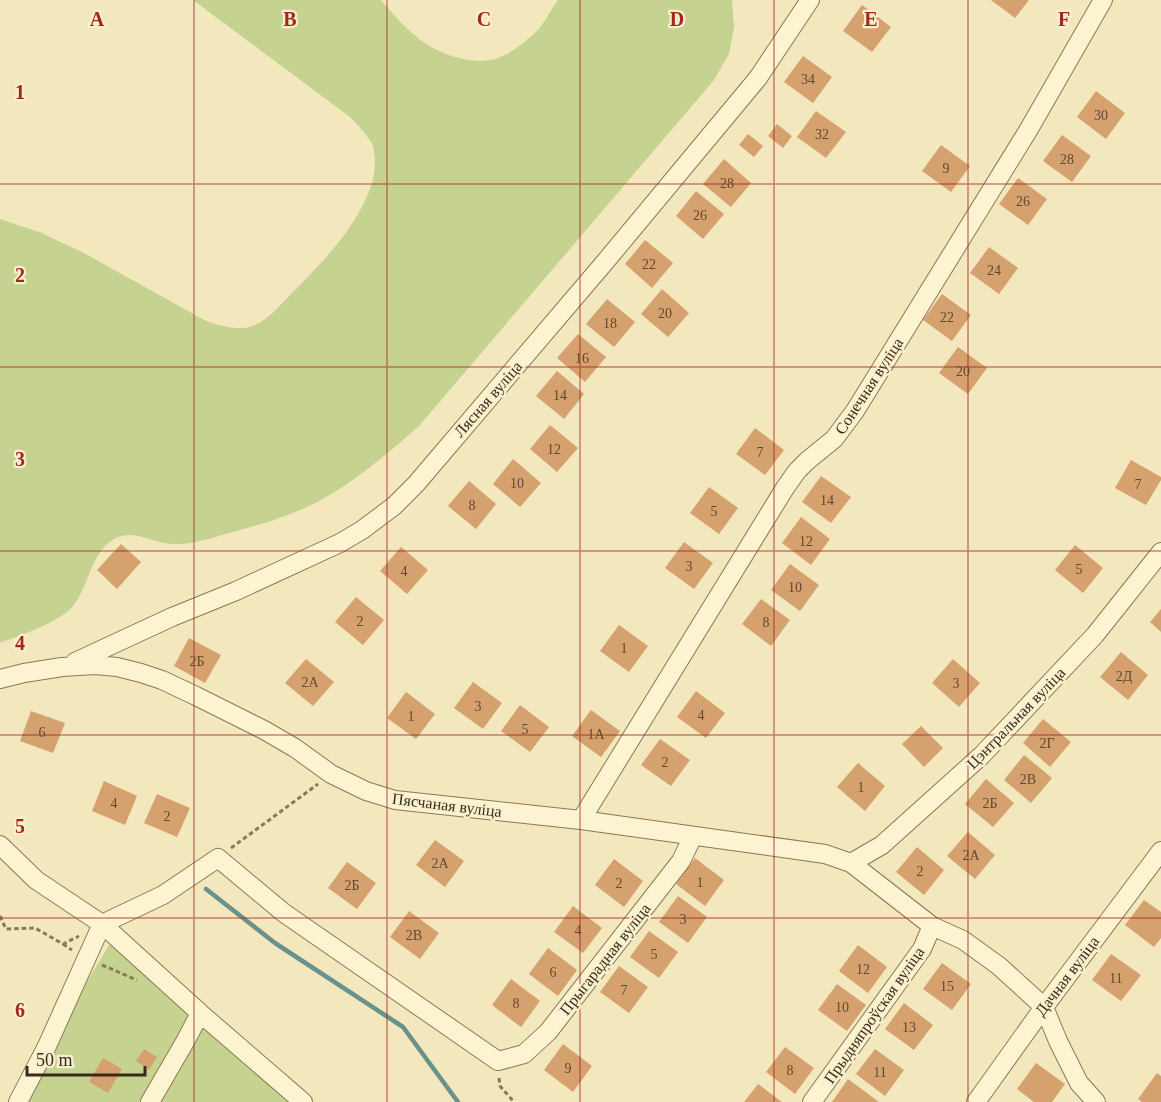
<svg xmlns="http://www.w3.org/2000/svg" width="1161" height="1102" font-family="Georgia,serif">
<rect width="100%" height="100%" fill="#f3e7bd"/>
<!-- green -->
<path fill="#c5d290" d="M193,0h188c11,13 22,26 36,37 18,16 54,29 78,22 16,-5 30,-17 42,-28 8,-9 14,-21 21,-31h174l2,28 -5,26 -15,26 -295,346c-32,28 -64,56 -102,76 -25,13 -54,22 -81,29 -18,5 -35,11 -53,13 -6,0 -13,0 -19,-1 -16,-3 -31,-13 -48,-5 -25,12 -27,49 -43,68 -13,16 -54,30 -73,37v-424l39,13 43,20 124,69c15,5 34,11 49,4 14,-6 24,-19 35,-30 31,-31 66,-66 81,-109 4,-9 5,-31 2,-40 -5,-12 -15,-20 -23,-29z
M111,942l182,160h-279z"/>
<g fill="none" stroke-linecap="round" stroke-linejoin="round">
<!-- stream -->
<path stroke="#68928b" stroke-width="4.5" d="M206,889l69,54 128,84 55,75"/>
</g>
<!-- building -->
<path fill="#d5a16f" d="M991,0h38l-14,18z
M862,5l29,22 -19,25 -29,-21z
M803,56l29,21 -19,26 -29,-21z
M1096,91l29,22 -19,26 -29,-22z
M816,111l30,21 -20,26 -29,-21z
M777,124l15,12 -9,12 -15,-12z
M748,134l15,12 -9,11 -15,-12z
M1062,135l29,21 -19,26 -29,-21z
M941,145l29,21 -19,26 -29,-21z
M724,159l27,24 -20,24 -28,-23z
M1018,178l29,21 -19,26 -29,-21z
M696,191l28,23 -21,25 -27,-23z
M645,240l28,23 -21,25 -27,-24z
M989,247l29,21 -19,26 -29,-21z
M662,289l27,24 -21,24 -27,-23z
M942,294l29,21 -19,26 -29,-21z
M607,299l28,23 -21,25 -28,-23z
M578,334l28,23 -21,25 -28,-24z
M958,347l29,21 -19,26 -29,-21z
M557,371l27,23 -20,25 -28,-23z
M550,425l28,23 -21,24 -27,-23z
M755,428l29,22 -19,25 -29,-21z
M513,459l28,24 -21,24 -27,-23z
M1131,460l30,17v3l-15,25 -31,-17z
M821,476l30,21 -20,26 -29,-21z
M469,481l27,23 -20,25 -28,-23z
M709,487l29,21 -19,26 -29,-21z
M801,517l29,22 -19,26 -29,-22z
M684,542l29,21 -19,26 -29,-21z
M121,544l20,18 -24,27 -20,-19z
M1075,545l28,23 -20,25 -28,-23z
M401,547l27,23 -21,24 -27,-23z
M790,564l29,21 -19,26 -29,-21z
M356,597l28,23 -21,25 -28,-23z
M761,599l29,21 -19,26 -29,-22z
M1161,609v23l-11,-10z
M619,625l29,21 -19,26 -29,-21z
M189,638l32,17 -16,28 -31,-17z
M1121,652l27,23 -20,25 -28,-23z
M306,659l28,23 -21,24 -28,-23z
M953,659l27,24 -21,24 -27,-24z
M473,682l29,21 -19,26 -29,-21z
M696,691l29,22 -19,25 -29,-21z
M406,692l29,22 -19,25 -29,-21z
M520,705l29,22 -19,25 -29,-21z
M591,710l29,21 -19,26 -29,-21z
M31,711l34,12 -12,30 -33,-12z
M1043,719l28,23 -21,25 -27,-24z
M921,726l22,22 -19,19 -22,-23z
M660,739l30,21 -19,26 -30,-21z
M1024,755l28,23 -21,25 -27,-23z
M858,763l27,23 -20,25 -28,-24z
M986,779l28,24 -21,24 -28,-23z
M104,781l33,15 -12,29 -33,-14z
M157,794l33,14 -13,29 -33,-14z
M968,832l27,23 -20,24 -28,-23z
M435,840l29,21 -19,26 -29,-22z
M917,847l27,23 -20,25 -28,-23z
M695,858l29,22 -19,26 -29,-22z
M614,859l29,22 -19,26 -29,-22z
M347,862l29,21 -19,26 -29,-21z
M678,896l29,21 -19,26 -29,-21z
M1144,900l17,12v26l-7,9 -29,-22z
M573,906l29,22 -19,25 -29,-21z
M409,911l30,22 -19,26 -30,-22z
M649,931l29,21 -19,26 -29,-21z
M858,945l29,22 -19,26 -29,-22z
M548,948l29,22 -19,26 -29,-22z
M1111,954l30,21 -20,26 -29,-21z
M942,963l29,21 -19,26 -29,-21z
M619,966l29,21 -19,26 -29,-21z
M511,979l29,22 -19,26 -29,-22z
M837,984l29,21 -19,26 -29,-21z
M904,1003l29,22 -19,25 -29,-21z
M563,1044l29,22 -19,26 -29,-22z
M785,1047l29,21 -19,26 -29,-22z
M144,1049l13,8 -8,13 -13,-9z
M875,1049l29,21 -19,26 -29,-22z
M103,1058l19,11 -14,24 -19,-11z
M1036,1063l29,21 -13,18h-18l-17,-13z
M1157,1073l4,3v26h-19l-4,-3z
M848,1079l31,23h-47z
M758,1084l24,18h-38z"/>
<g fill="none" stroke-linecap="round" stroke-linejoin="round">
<!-- minor casing -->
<g stroke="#8d7754" stroke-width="20">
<path id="minor" d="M75,662l97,-45 64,-26 104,-48 22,-13 32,-24 22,-22 189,-222 153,-184 52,-78
M0,679l24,-6 38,-6 33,-2 22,2 24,6 21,7 34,16 68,34 31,18 36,26 35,17 29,9 186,20 244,34 26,9 81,63 31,14 36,26 45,41 14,34 21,42 17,19
M581,820l204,-332 12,-17 10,-10 27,-22 21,-28 174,-282 74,-129
M0,845l36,35 66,44 98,89 103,89
M851,863l31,-18 100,-90 113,-120 66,-83
M18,1102l29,-56 55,-122 61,-29 55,-37 66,55 214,148 26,-7 24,-22 133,-171 12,-25
M150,1102l36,-62 14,-27
M812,1102l110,-153 10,-23
M976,1102l68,-95 117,-156"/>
</g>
<!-- path -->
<path stroke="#8d7754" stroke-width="3" stroke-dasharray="4.5 3" stroke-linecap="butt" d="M231,848l87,-64
M0,916l6,13 29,-1 28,16 16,-8
M63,944l9,6
M102,965l35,15
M499,1078l1,8 14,16"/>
<!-- minor -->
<use href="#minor" stroke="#fcf3d1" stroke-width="18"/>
</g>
<!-- grid -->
<path fill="none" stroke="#a2271e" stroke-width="1.5" stroke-opacity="0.55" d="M194,0v1102M387,0v1102M580,0v1102M774,0v1102M968,0v1102M0,184h1161M0,367h1161M0,551h1161M0,735h1161M0,918h1161"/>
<g text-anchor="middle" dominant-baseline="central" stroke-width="4.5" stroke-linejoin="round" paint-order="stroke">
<!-- number labels -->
<g font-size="14" fill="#614930">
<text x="808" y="79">34</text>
<text x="1101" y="115">30</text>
<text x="822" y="134">32</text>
<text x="1067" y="159">28</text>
<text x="946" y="168">9</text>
<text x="727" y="183">28</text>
<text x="1023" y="201">26</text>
<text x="700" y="215">26</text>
<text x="649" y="264">22</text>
<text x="994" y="270">24</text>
<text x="665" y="313">20</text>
<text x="947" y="317">22</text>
<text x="610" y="323">18</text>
<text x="582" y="358">16</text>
<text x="963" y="371">20</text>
<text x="560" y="395">14</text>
<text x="554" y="449">12</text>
<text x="760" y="452">7</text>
<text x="517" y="483">10</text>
<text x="1138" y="484">7</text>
<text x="827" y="500">14</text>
<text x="472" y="505">8</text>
<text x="714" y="511">5</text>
<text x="806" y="541">12</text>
<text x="689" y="566">3</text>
<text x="1079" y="569">5</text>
<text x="404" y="571">4</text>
<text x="795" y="587">10</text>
<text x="360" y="621">2</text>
<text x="766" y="622">8</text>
<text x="624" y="648">1</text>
<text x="197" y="661">2Б</text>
<text x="1124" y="676">2Д</text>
<text x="310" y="682">2А</text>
<text x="956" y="683">3</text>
<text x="478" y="706">3</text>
<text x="701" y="715">4</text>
<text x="411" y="716">1</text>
<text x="525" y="729">5</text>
<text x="42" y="732">6</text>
<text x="596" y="734">1А</text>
<text x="1047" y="743">2Г</text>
<text x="665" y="762">2</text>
<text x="1028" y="779">2В</text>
<text x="861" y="787">1</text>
<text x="114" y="803">4</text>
<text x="990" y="803">2Б</text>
<text x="167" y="816">2</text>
<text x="971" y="855">2А</text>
<text x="440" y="863">2А</text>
<text x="920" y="871">2</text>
<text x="700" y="882">1</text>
<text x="619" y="883">2</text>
<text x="352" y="885">2Б</text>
<text x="683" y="919">3</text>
<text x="578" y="930">4</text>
<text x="414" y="935">2В</text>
<text x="654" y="954">5</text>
<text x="863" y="969">12</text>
<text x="553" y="972">6</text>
<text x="1116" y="978">11</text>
<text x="947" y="986">15</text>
<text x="624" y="990">7</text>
<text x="516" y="1003">8</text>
<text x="842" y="1007">10</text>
<text x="909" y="1027">13</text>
<text x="568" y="1068">9</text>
<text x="790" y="1070">8</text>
<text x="880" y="1072">11</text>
</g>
<!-- street labels -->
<g font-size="16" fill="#3a2c1b" stroke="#f9f0ce">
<text transform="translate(869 386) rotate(-57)">Сонечная вуліца</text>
<text transform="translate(488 399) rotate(-49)">Лясная вуліца</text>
<text transform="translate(1016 718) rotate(-46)">Цэнтральная вуліца</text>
<text transform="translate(447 805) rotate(7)">Пясчаная вуліца</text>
<text transform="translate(605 959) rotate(-52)">Прыгарадная вуліца</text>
<text transform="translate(1067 976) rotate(-53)">Дачная вуліца</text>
<text transform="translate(874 1015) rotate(-55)">Прыдняпроўская вуліца</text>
</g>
</g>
<g font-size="20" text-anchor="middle" font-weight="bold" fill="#a2271e" stroke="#f9f0ce" stroke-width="4.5" stroke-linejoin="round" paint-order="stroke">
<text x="97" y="26">A</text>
<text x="290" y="26">B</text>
<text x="484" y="26">C</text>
<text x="677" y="26">D</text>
<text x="871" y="26">E</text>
<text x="1064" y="26">F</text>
<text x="20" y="99">1</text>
<text x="20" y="282">2</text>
<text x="20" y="466">3</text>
<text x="20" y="650">4</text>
<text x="20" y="833">5</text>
<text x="20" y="1017">6</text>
</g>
<!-- scale -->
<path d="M27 1066v9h118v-9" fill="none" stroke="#3a2c1b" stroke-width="3"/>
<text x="36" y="1066" font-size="18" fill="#3a2c1b" stroke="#f9f0ce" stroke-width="4.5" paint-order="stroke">50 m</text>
</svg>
